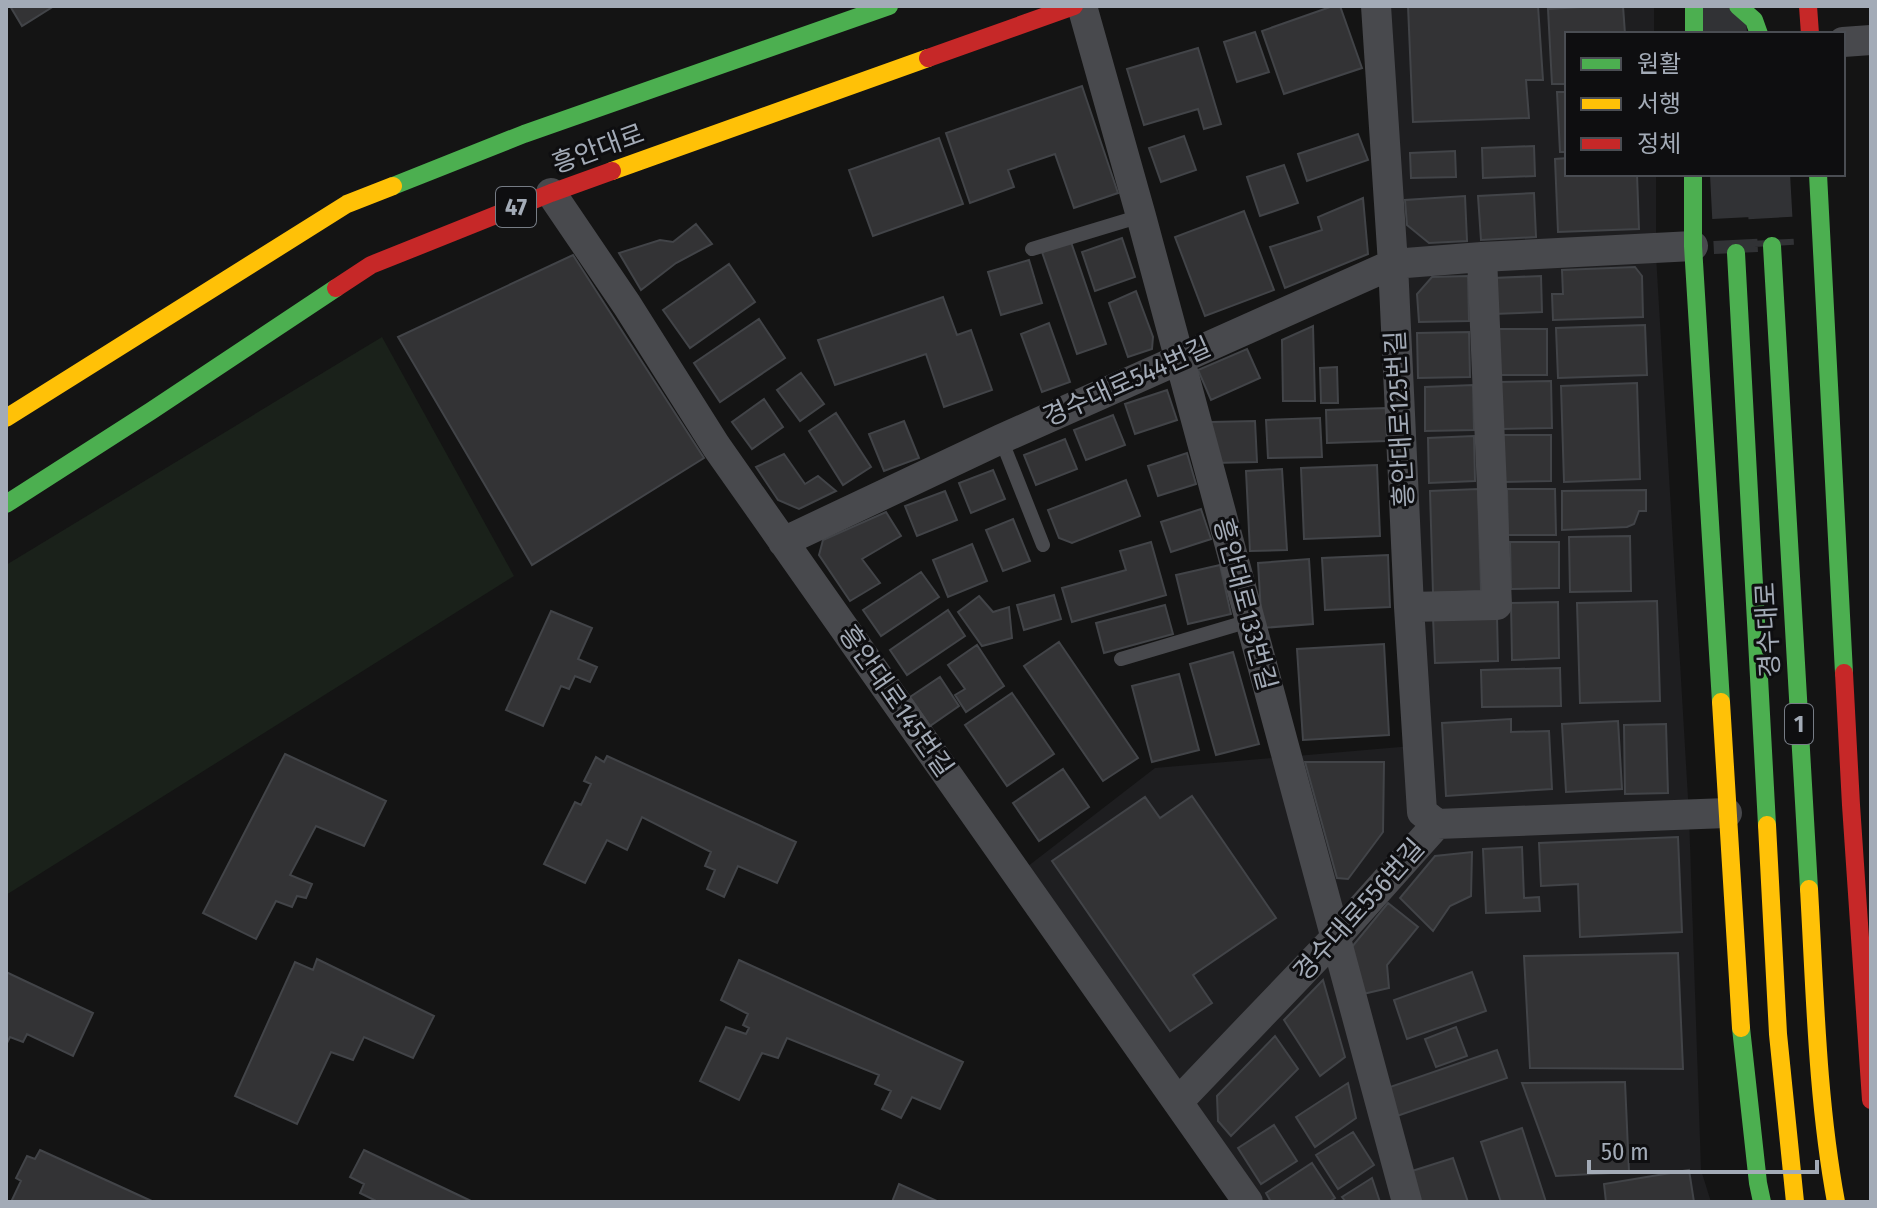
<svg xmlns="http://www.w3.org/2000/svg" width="1877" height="1208" font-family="'Fira Sans Condensed','Noto Sans KR',sans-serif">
<rect width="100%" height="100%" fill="#141414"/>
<!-- built -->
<path fill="#1e1e20" d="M1383,6h271v28h-87v140h89v81l33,560 12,355 10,32h-462l-226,-332 132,-102 257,-22 -12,-486z"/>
<!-- green -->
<path fill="#1a211a" d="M382,337l132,239 -508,319v-330z"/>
<!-- building -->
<path fill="#333335" stroke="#424448" stroke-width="2" d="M10,6h44l-32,20z
M1333,6h7l22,62 -78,26 -22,-63z
M1408,6h130l5,74h-17l3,38 -116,4z
M1599,6h24l2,28h-58v50h-15l-4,-75z
M1255,32l14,40 -32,10 -13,-40z
M1198,48l23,76 -17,5 -6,-20 -54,16 -17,-56z
M1082,86l36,107 -44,15 -19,-54 -47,16 6,17 -44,16 -24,-70z
M1557,92h10v60h-7z
M1358,134l10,26 -61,21 -9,-27z
M1184,136l12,34 -35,12 -12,-34z
M939,138l24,66 -90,32 -24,-66z
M1534,146l1,30 -52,2 -1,-30z
M1455,151l1,26 -45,1 -1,-25z
M1567,158v16h70l2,55 -81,3 -3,-73z
M1284,165l14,38 -38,13 -13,-39z
M1534,193l2,44 -55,3 -3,-44z
M1465,196l2,45 -38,2 -22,-18 -2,-25z
M1363,198l5,56 -83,34 -15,-41 52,-17 -4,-13z
M1244,211l30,79 -69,26 -30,-79z
M696,224l16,20 -36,19 -35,27 -22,-37 41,-13 13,2z
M1122,238l13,39 -40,14 -13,-39z
M1071,242l35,102 -29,10 -35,-102z
M573,255l131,203 -172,107 -134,-228z
M1029,260l13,43 -41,12 -13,-43z
M729,264l26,38 -65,46 -27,-38z
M1635,267l7,9 1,41 -90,3 -1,-26h11l-1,-24z
M1468,276l1,45 -50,1 -2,-28 15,-17z
M1541,276l1,36 -48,2 -1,-36z
M1136,291l17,46 -1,12 -24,8 -19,-54z
M943,297l14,38 14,-5 21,60 -48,17 -18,-53 -91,31 -17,-45z
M759,319l26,39 -65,44 -26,-39z
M1049,323l21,59 -28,10 -21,-58z
M1645,325l2,50 -89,3 -2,-50z
M1313,326l2,75h-32l-1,-61z
M1499,329h48v46h-48z
M1469,332l1,45 -52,1 -1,-45z
M1247,349l13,29 -49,22 -13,-30z
M1337,367l1,36h-17l-1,-35z
M801,373l23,31 -24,17 -23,-31z
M1551,381l1,47 -52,1 -1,-47z
M1637,383l3,96 -76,3 -3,-96z
M1473,385l1,45 -49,1v-44z
M1167,390l10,30 -42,14 -10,-30z
M764,399l19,28 -31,22 -20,-27z
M1386,408l1,33 -60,2 -1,-33z
M836,413l35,54 -28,18 -34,-54z
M1113,415l12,30 -39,15 -12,-30z
M1320,418l2,39 -54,1 -2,-38z
M904,421l15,37 -35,13 -15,-37z
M1255,421l2,41 -44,1 -2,-41z
M1503,435h48v46l-48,1z
M1474,436l1,45 -46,2 -1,-45z
M1065,439l12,30 -41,16 -12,-30z
M1187,453l9,31 -38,12 -10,-30z
M784,454l21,30 13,-8 18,15 -37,18 -21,-9 -22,-33z
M1377,465l3,71 -76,3 -3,-71z
M1282,469l5,81 -37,1 -4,-80z
M993,470l12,29 -34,14 -12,-30z
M1126,480l14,36 -68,27 -13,-5 -11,-28z
M1478,489l3,102 -48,2 -3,-102z
M1507,489h48l1,46h-48z
M1646,490v21h-7l-5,13 -7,3 -65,3v-39z
M945,491l12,29 -40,16 -12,-30z
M1201,509l10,30 -40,13 -10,-30z
M886,512l15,24 -39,23 18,24 -30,18 -31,-46 4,-15z
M1013,519l17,42 -27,10 -17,-41z
M1630,536l1,55 -61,1 -1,-55z
M1151,542l15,53 -94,27 -10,-34 64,-18 -6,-19z
M1510,542h49v46l-48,1z
M972,544l15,37 -39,16 -15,-37z
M1388,555l2,52 -65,3 -3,-52z
M1309,559l4,65 -51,4 -4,-65z
M1220,565l11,49 -43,10 -12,-49z
M921,572l18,25 -58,39 -18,-26z
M1054,595l7,24 -37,11 -7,-25z
M979,596l14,16 16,-5 3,31 -30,8 -24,-34z
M1657,601l3,100 -80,2 -3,-100z
M1558,602l1,56 -47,2 -1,-57z
M1165,605l8,29 -69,19 -8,-30z
M948,610l17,26 -58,39 -17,-25z
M551,611l41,17 -14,31 19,8 -7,15 -15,-6 -6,13 -8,-3 -18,40 -37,-16z
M1497,616l1,45 -63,2 -2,-46z
M1059,642l79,116 -35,23 -79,-115z
M1384,644l5,91 -86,5 -6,-91z
M977,645l27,41 -38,26 -11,-17 10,-6 -17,-24z
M1233,652l26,92 -43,11 -26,-91z
M1560,668l1,38 -79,1 -1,-37z
M1179,674l20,76 -47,12 -20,-76z
M940,677l19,29 -29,20 -20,-29z
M1012,693l42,61 -47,32 -42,-61z
M1511,719v13l38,-1 3,58 -106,7 -4,-73z
M1618,721l4,68 -56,3 -4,-68z
M1666,724l2,69 -43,1 -1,-69z
M285,754l101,47 -22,45 -48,-20 -26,49 22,9 -6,14 -9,-2 -5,11 -16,-6 -20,38 -53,-26z
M607,756l189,86 -19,41 -39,-17 -14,31 -17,-8 8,-19 -10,-4 6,-14 -69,-35 -15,33 -20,-10 -22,43 -41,-19 31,-62 6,3 10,-21 -7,-3 12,-24 8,5z
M1305,762h79l-1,70 -35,47 -11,-1z
M1063,769l26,38 -50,34 -26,-38z
M1192,796l84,122 -83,57 19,28 -42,28 -118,-170 93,-64 15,21z
M1678,837l4,95 -102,5 -2,-53 -37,2 -2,-43z
M1522,847l2,51 15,-1 1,14 -54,2 -3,-64z
M1472,852l-1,44 -21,10 -17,25 -33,-33 35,-42z
M1388,903l30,24 -31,38 2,23 -26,6 -12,-46z
M1678,953l5,116 -153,-1 -6,-112z
M317,959l117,57 -21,42 -49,-21 -11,23 -22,-8 -34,72 -62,-28 60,-134 18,8z
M739,960l224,102 -23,47 -28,-12 -11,21 -19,-9 9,-18 -16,-7 4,-9 -92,-37 -9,20 -16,-5 -23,47 -39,-19 26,-54 20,7 3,-6 -6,-3 5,-11 -27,-14z
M6,972l87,41 -20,43 -46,-22 -4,8 -13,-5 -4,8z
M1472,972l14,39 -79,28 -13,-39z
M1323,980l22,77 -25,19 -36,-56z
M1456,1027l11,29 -31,11 -11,-28z
M1275,1036l23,33 -67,67 -13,-15 -1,-25z
M1497,1050l10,28 -110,38 -10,-28z
M1625,1082l4,90 -73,4 -34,-93z
M1348,1083l8,35 -41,29 -19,-30z
M1274,1125l23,36 -36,23 -23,-36z
M1522,1128l24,74h-45l-20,-60z
M1353,1132l21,33 -36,24 -22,-34z
M40,1150l114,52h-143l10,-21 -5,-3 11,-22 8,3z
M364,1150l109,52h-95l-18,-9 4,-9 -14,-7z
M1453,1158l15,44h-49l-10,-30z
M1312,1163l23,35 -6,4h-58l-5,-9z
M1689,1170l5,32h-88l-2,-18z
M1372,1178l8,24h-34l-4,-5z
M899,1184l40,18h-47z"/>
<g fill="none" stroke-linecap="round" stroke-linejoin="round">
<!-- primary-tunnel -->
<path stroke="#313235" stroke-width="44" stroke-dasharray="44 22" stroke-linecap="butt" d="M1723,6l2,28
M1732,174l4,79
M1768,174l4,72"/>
<!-- lane -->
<path stroke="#48494d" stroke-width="14" d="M1032,249l109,-33
M1001,439l42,106
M1121,659l128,-38"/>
<!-- street -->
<path stroke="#48494d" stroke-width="30" d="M1082,6l59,210 266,986
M1376,6l17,258 16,343 13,205 15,12
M1843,42l28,-2
M551,193l76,112 89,141 532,756
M783,542l218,-103 392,-175 89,-7 211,-11
M1409,607l88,-2 -15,-348
M1179,1101l156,-163 102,-114 290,-11"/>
<!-- fast -->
<path stroke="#4caf50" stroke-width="18" d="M1694,6v28
M1738,6l16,14 5,14
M1693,174v72l28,456
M1818,174l26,499
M393,186l131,-52 365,-128
M1772,246l37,643
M1736,253l31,572
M6,504l145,-93 185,-123
M1741,1028l17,155 4,19"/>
<!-- slow -->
<path stroke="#ffc107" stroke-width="18" d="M612,171l316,-113
M6,418l341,-214 46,-18
M1721,702l20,326
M1767,825l11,209 17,168
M1809,889c6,104 8,210 27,313"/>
<!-- jam -->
<path stroke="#c62828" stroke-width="18" d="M1808,6l2,28
M928,58l146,-52
M336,288l35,-23 180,-72 61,-22
M1844,673l7,132 20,295"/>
</g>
<g text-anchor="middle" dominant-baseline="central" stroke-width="6" stroke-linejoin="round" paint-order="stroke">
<!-- shield labels -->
<g fill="#0e0e10" stroke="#767c85" stroke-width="2">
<rect x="496" y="187" width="40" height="40" rx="6"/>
<rect x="1785" y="704" width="28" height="40" rx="6"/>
</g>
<g font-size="24" font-weight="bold" fill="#a3abb7">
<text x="516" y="207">47</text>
<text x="1799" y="724">1</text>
</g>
<!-- street labels -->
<g font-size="26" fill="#a3abb7" stroke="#0e0e10">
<text transform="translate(598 149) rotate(-20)">흥안대로</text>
<text transform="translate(1127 382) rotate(-24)">경수대로544번길</text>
<text transform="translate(1400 419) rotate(-93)">흥안대로125번길</text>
<text transform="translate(1245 604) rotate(75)">흥안대로133번길</text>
<text transform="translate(1768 630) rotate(-93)">경수대로</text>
<text transform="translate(896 701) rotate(55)">흥안대로145번길</text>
<text transform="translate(1359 910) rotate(-48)">경수대로556번길</text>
</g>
</g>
<!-- border -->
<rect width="1877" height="1208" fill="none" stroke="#a3abb7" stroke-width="16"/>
<!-- legend -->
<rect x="1565" y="32" width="280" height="144" fill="#0e0e10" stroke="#4a4d53" stroke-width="2"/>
<rect x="1581" y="58" width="40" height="12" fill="#4caf50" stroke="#4a4d53" stroke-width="2"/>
<text x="1637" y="72" font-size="24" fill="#a3abb7">원활</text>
<rect x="1581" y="98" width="40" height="12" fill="#ffc107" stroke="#4a4d53" stroke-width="2"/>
<text x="1637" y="112" font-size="24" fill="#a3abb7">서행</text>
<rect x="1581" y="138" width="40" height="12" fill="#c62828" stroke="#4a4d53" stroke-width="2"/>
<text x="1637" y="152" font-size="24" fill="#a3abb7">정체</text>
<!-- scale -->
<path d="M1589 1160v12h228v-12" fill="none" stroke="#a3abb7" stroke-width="4"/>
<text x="1601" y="1160" font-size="24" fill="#a3abb7" stroke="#0e0e10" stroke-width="6" paint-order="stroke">50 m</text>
</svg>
